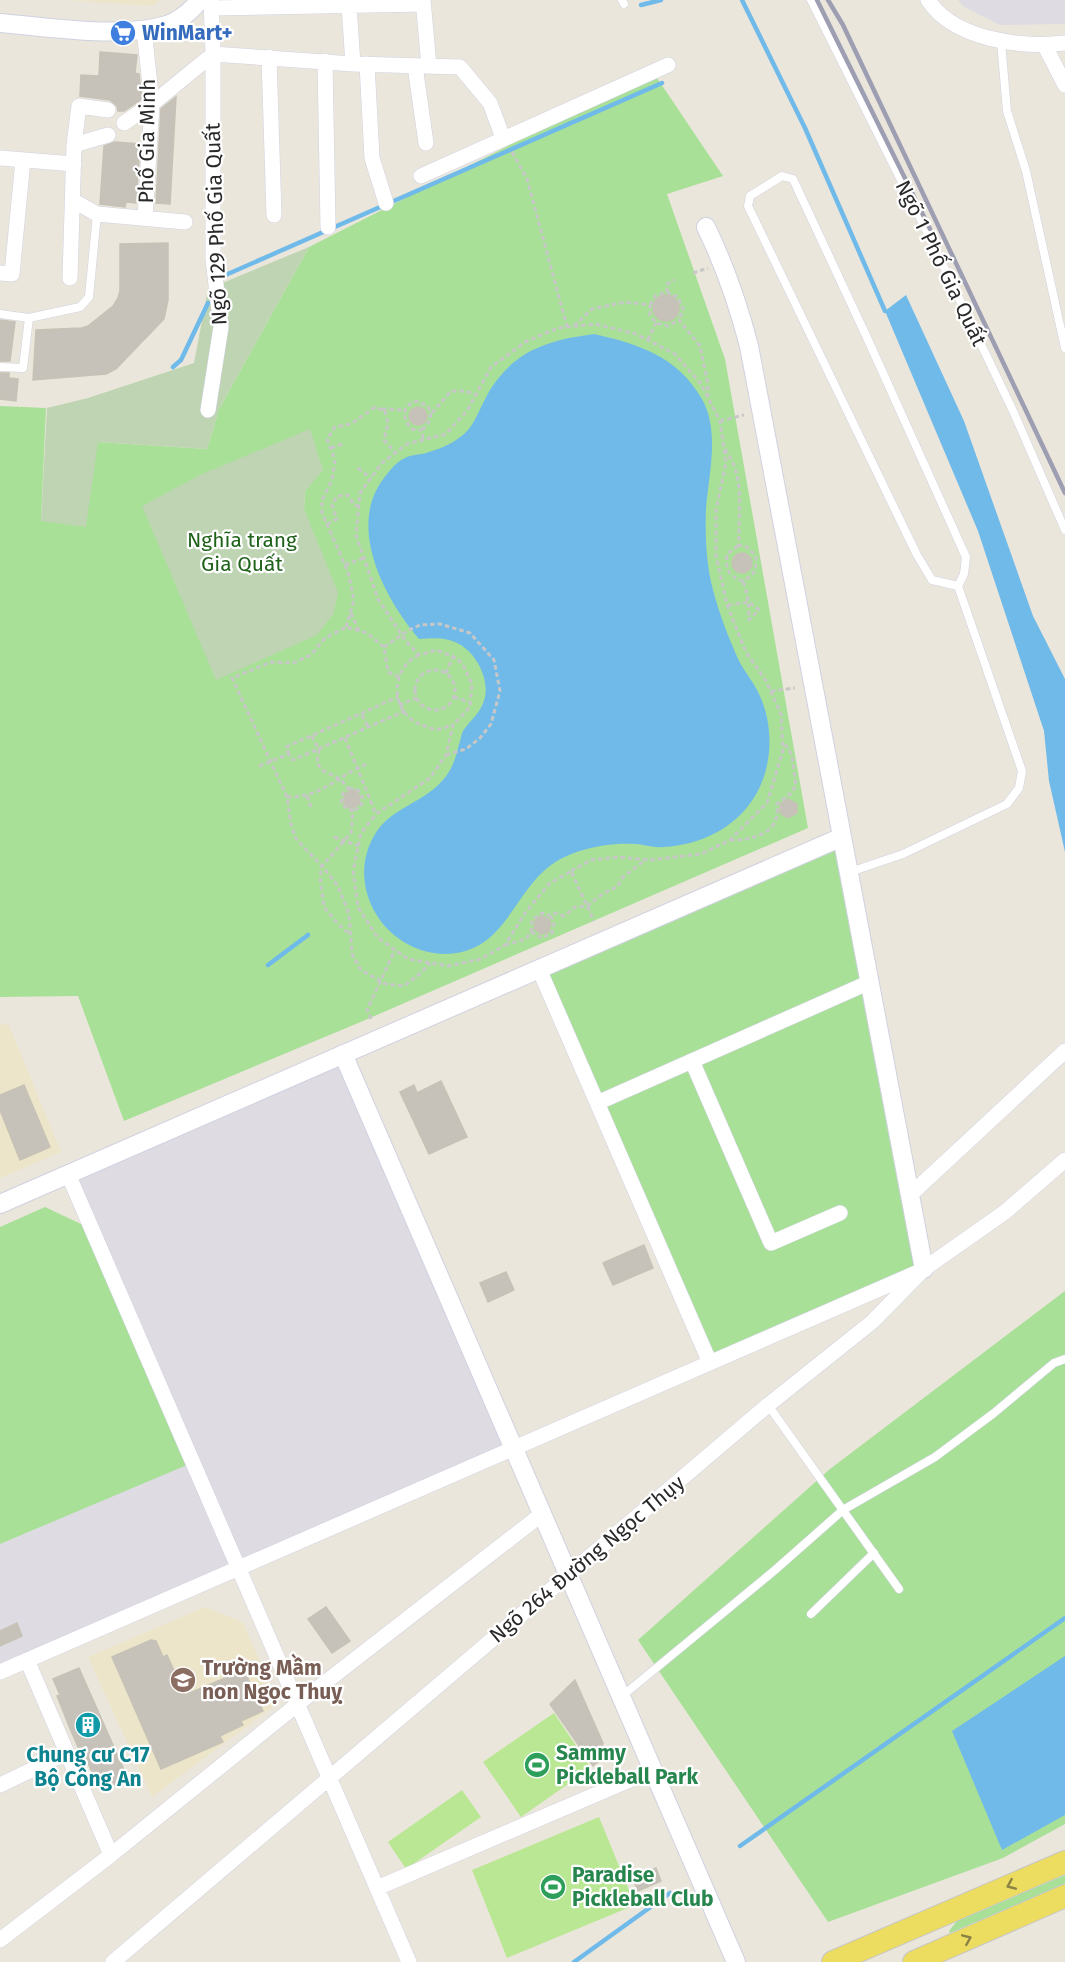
<svg xmlns="http://www.w3.org/2000/svg" width="1065" height="1962" font-family="'Fira Sans',sans-serif">
<rect width="100%" height="100%" fill="#ebe6db"/>
<!-- industrial -->
<path fill="#dedbe3" d="M958,0h107v24l-65,1 -36,-18z
M343,1054l170,394 -513,224v-128l187,-80 -119,-290z"/>
<!-- education -->
<path fill="#ece5ca" d="M69,0h91l-9,6z
M0,1024l9,1 52,127 -61,26z
M205,1607l38,15 35,81 -126,94 -64,-140z"/>
<!-- green -->
<path fill="#a8e098" fill-rule="evenodd" d="M653,72l70,104 -56,18 58,165 83,469 -445,193 -239,100 -46,-125 -78,1v-591l46,2 -5,113 57,-79 109,7 12,-40 90,-162 199,-101 -5,-8zM323,469l-18,22 -1,18 -104,-34z
M842,837l82,432 -214,94 -171,-394z
M45,1207l38,18 104,240 -187,79v-317z
M1065,1291v533l-62,34 -175,64 -190,-282 192,-171z
M1065,1875v9l-115,49 -1,-2 8,-10z"/>
<!-- cemetery -->
<path fill="#bed4b2" d="M309,247l-90,162 -12,40 -109,-7 -12,85 -45,-6 6,-113 41,-10 106,-35 14,-74z
M310,429l13,41 -18,21 -1,18 34,83 -4,21 -17,22 -101,45 -74,-174 58,-31z"/>
<!-- pitch -->
<path fill="#bae794" d="M554,1713l37,55 -70,49 -38,-55z
M462,1790l19,27 -75,52 -18,-27z
M599,1817l36,88 -128,53 -35,-88z"/>
<!-- water -->
<path fill="#70baea" d="M906,295l58,126 69,195 32,63v173l-16,-71 -5,-50 -66,-200 -93,-220z
M594,334c45,10 84,23 108,65 18,33 7,73 4,109 -1,26 0,56 7,82 6,23 16,49 26,71 5,10 13,19 18,29 17,32 17,74 -2,106 -19,32 -55,49 -91,51 -10,1 -18,-2 -28,-3 -27,-2 -63,5 -85,21 -40,30 -46,88 -106,89 -25,0 -51,-14 -65,-34 -19,-26 -22,-61 -3,-89 17,-24 47,-29 65,-50 10,-10 14,-24 17,-37 1,-1 3,-12 4,-13 8,-12 19,-19 22,-34 4,-19 -9,-44 -26,-53 -12,-7 -27,-6 -40,-5 -34,-40 -73,-112 -35,-161 6,-8 13,-17 23,-21 7,-3 15,-2 22,-5 14,-4 29,-11 39,-22 8,-9 15,-29 22,-40 26,-41 60,-50 104,-56z
M1065,1656v159l-63,35 -50,-119z"/>
<g fill="none" stroke-linecap="round" stroke-linejoin="round">
<!-- stream -->
<path stroke="#70baea" stroke-width="4.5" d="M742,0l63,128 80,183
M641,5l20,-5
M221,277l441,-194
M173,367l8,-7 27,-57
M268,965l40,-30
M740,1846l325,-228
M574,1962l96,-69"/>
</g>
<!-- building -->
<path fill="#c6c2ba" stroke="#c6c2b5" stroke-width="1.5" d="M100,52l37,3 -2,18 4,1 3,25 -18,12h-6l-1,-5 -7,-6 -30,-4 1,-21 18,1z
M176,97l-6,107 -14,-1 5,-94z
M115,142l25,2 -4,59 -10,-1 -1,5 -25,-3 4,-58z
M168,243v57l-4,19 -48,50 -10,5 -73,6 3,-50 46,-2 6,-2 25,-20 5,-8 2,-7v-47z
M653 308a13 13 0 1 1 26 0a13 13 0 1 1-26 0Z
M0,320l15,2 -5,39h-10z
M0,373h9v5l9,1 -2,22 -16,-2z
M409 416a9 9 0 1 1 18 0a9 9 0 1 1-18 0Z
M732 563a10 10 0 1 1 20 0a10 10 0 1 1-20 0Z
M350,790h6l4,7 -1,7 -8,5 -7,-5v-9z
M788,799l9,5v9l-9,5 -8,-5v-9z
M541,916l7,2 3,5 -2,9 -8,2 -7,-5 1,-8z
M441,1081l26,56 -38,17 -29,-62 14,-7 3,8z
M24,1085l26,62 -30,13 -20,-50v-15z
M644,1245l9,23 -40,17 -10,-22z
M506,1272l8,18 -26,12 -8,-19z
M326,1607l24,34 -18,12 -24,-34z
M17,1623l5,13 -22,10v-15z
M151,1640l5,1 7,16 4,-2 18,40 59,-25 19,41 -22,10 2,4 -23,11 3,6 -62,27 -49,-112z
M79,1668l49,111 -25,11 -6,-15 -3,1 -13,-28 -2,1 -8,-18 -14,-35 3,-1 -7,-16z
M575,1680l28,63 -3,17 -7,6 -43,-62z
M656,1868l5,13 -23,10 -6,-14z"/>
<g fill="none" stroke-linecap="round" stroke-linejoin="round">
<!-- service casing -->
<g stroke="#d0d1e1" stroke-width="9">
<path id="service" d="M622,0l2,4
M811,0l120,240 83,173 51,117
M1001,42l6,69 19,60 39,177
M0,314l29,4
M0,367l23,1 6,-50 51,-11 9,-10 8,-83
M850,872l53,-18 104,-50 12,-16 3,-17 -64,-185 6,-12 2,-17 -97,-215 -76,-163 -11,-3 -32,20 -2,10 169,349 15,25 26,6
M768,1405l131,184
M811,1614l63,-61
M621,1697l154,-127 68,-60 92,-53 59,-44 60,-50 11,-4"/>
</g>
<!-- minor casing -->
<g stroke="#d0d1e1" stroke-width="16">
<path id="minor" d="M423,0l6,66
M928,0c26,40 94,48 137,43
M349,6l4,58
M211,8l212,-4
M144,29l8,75 -7,114
M1045,46l20,39
M213,54l140,10 107,3 30,36 13,35
M269,57l5,158
M325,61l3,166
M367,64l5,94 14,45
M415,66l11,77
M124,123l28,-19 55,-45 5,-1
M74,145l34,-10
M0,158l74,6
M421,176l247,-111
M74,201l23,13 88,8
M0,273l12,1 11,-114
M70,278l4,-133 5,-39 29,4
M208,410l13,-83 -8,-68v-205l-2,-54
M539,969l171,394
M692,1061l79,182 69,-30
M597,1103l273,-121
M68,1174l341,788
M910,1195l155,-144
M27,1660l84,195
M0,1672l916,-399
M0,1785l67,-32
M377,1888l276,-118
M0,1940l111,-85 198,-160 233,-181
M113,1962l655,-557 104,-83 52,-53 81,-57 60,-52"/>
</g>
<!-- tertiary casing -->
<g stroke="#d0d1e1" stroke-width="20">
<path id="tertiary" d="M0,23c49,4 120,16 167,2 14,-5 24,-14 33,-25
M706,227c19,39 32,77 43,119l175,923
M343,1054l393,908
M0,1204l842,-367"/>
</g>
<!-- primary casing -->
<g stroke="#c7c7c7" stroke-width="24">
<path id="primary" d="M833,1962l232,-100
M914,1962l151,-66"/>
</g>
<!-- path -->
<path stroke="#c7c7c7" stroke-width="3" stroke-dasharray="4.5 3" stroke-linecap="butt" d="M512,152l15,27 40,148
M693,273l15,-5
M667,292v-8l8,-4
M650,305l6,-10 11,-3 11,5 5,12 -4,11
M574,326l18,-17 33,-7 25,3v10l6,8 12,3 11,-6 21,26 8,38v12
M648,340l8,-17
M382,409l22,1
M432,413l19,-22h15l9,4
M720,421l24,-6
M422,430c8,-8 11,-13 6,-24l-12,-5c-16,6 -13,16 -5,28l11,1 1,10
M331,448l14,-5
M725,449c21,29 13,62 14,96l8,2 9,9c0,15 0,17 -13,25 -15,-5 -18,-12 -16,-27l12,-9
M358,468l13,10
M327,524l10,-5 -5,-14 5,-9 11,-1 6,10 5,1
M345,565l18,-7
M728,605l21,-3 10,8 -10,10c0,-14 -1,-26 -6,-39
M351,613l8,18
M346,627l8,-27 -6,-28 -26,-59v-13l10,-20 3,-20 -8,-21 8,-12 16,-3 24,-17 10,4 3,12 -4,17 11,12
M384,647l25,-17 11,-5 20,-1 30,9 24,27 6,31 -9,33 -11,14 -14,11 -20,6
M419,655c-32,15 -28,62 6,71 5,2 10,4 14,3 4,0 9,-3 14,-4
M415 690a20 20 0 1 1 40 0a20 20 0 1 1-40 0Z
M446,673l7,-17
M399,677l-11,-5 -4,-25 -17,-14 -21,-6 -21,11 -14,17 -18,8 -22,-1 -39,16 55,119 4,27 5,15 27,28 15,19 11,28 3,40 9,16 25,14 18,2 17,-13 9,-10
M771,691l24,-3
M454,697l15,5
M399,705l17,-7
M362,715l6,12
M312,736l7,14 -2,13 5,7 18,9 8,9 -5,5 -2,10 5,5 7,3 -2,22 -29,33 -2,11 4,30 14,17 13,11
M345,738l31,76
M289,754l-3,-7 112,-50
M259,766l30,-12 4,6 112,-49
M349,788l9,2 5,8 -2,8 -8,5
M307,796l4,11
M287,797c37,0 49,-21 80,-33
M334,837l24,9
M730,840c15,1 42,-5 46,-21 2,-4 1,-11 1,-15l13,-10 6,-8 -4,-31 -7,-11
M571,871l20,-11 27,-3 32,3 51,-6 29,-14 37,-37 16,-53 -2,-36 -15,-33 -20,-29 -19,-47 -11,-50v-45l10,-47 -6,-42 -19,-37 -26,-30 -39,-20 -41,-10 -37,4 -31,13 -36,26 -24,44 -21,23 -39,10 -25,19 -22,30 -4,42 22,64 27,41 14,15 17,-5 21,8 7,9 8,17 -2,23 -17,18 -7,30 -16,23 -54,36 -15,19 -8,38 5,36 20,31 30,21 40,7 33,-7 24,-14 20,-32 24,-29 22,-13 23,50
M531,932l11,6 10,-5 2,-9 -3,-8
M505,945l21,-6 5,-7 1,-12 10,-7 9,3 4,-3 9,3 11,-9 12,-1 17,-13 13,-6 6,-10 22,-17
M371,1019l-4,-9 28,-60"/>
<!-- service -->
<use href="#service" stroke="#fff" stroke-width="8"/>
<!-- minor -->
<use href="#minor" stroke="#fff" stroke-width="15"/>
<!-- tertiary -->
<use href="#tertiary" stroke="#fff" stroke-width="18"/>
<!-- primary -->
<use href="#primary" stroke="#ecdc5f" stroke-width="22"/>
<!-- rail -->
<path stroke="#9e9eb2" stroke-width="4.5" d="M817,0l113,229
M828,0l15,25 222,468"/>
</g>
<!-- one-way arrows -->
<defs><path id="oneway-chevron" d="M-2-3.5L2.5 0L-2 3.5" fill="none" stroke-width="1.6" stroke-linecap="round" stroke-linejoin="round" transform="scale(1.5)"/></defs>
<g stroke="#8a8244">
<use href="#oneway-chevron" transform="translate(1011 1885) rotate(157)"/>
<use href="#oneway-chevron" transform="translate(967 1939) rotate(-23)"/>
</g>
<!-- icons -->
<defs>
<g id="supermarket-disc" transform="scale(1.35)"><circle r="9.5" fill="#3f7fe0" stroke="#fff"/><path d="M-6-5.5h2.5l.6 2H6L4.5 2H-2.5L-4.4-4H-6ZM-1.5 3.2a1.3 1.3 0 1 0 .1 0ZM3 3.2a1.3 1.3 0 1 0 .1 0Z" fill="#fff"/></g>
<g id="school-disc" transform="scale(1.35)"><circle r="9.5" fill="#8d6e63" stroke="#fff"/><path d="M0-5L7-2L0 1L-7-2ZM-4 1L0 2.5L4 1V4Q0 6-4 4Z" fill="#fff"/></g>
<g id="building-disc" transform="scale(1.35)"><circle r="9.5" fill="#0f9aa8" stroke="#fff"/><path d="M-4-6H4V6H1V3H-1V6H-4ZM-2.5-4.3h1.7v1.8h-1.7ZM.8-4.3h1.7v1.8H.8ZM-2.5-1h1.7V.8h-1.7ZM.8-1h1.7V.8H.8Z" fill="#fff"/></g>
<g id="stadium-disc" transform="scale(1.35)"><circle r="9.5" fill="#2e9e5b" stroke="#fff"/><path d="M0-5a6.5 5 0 1 0 0 10a6.5 5 0 1 0 0-10ZM-3.5-1.8h7v3.6h-7Z" fill="#fff"/></g>
</defs>
<g fill-rule="evenodd">
<use href="#supermarket-disc" x="123" y="33"/>
<use href="#school-disc" x="183" y="1680"/>
<use href="#building-disc" x="88" y="1725"/>
<use href="#stadium-disc" x="537" y="1765"/>
<use href="#stadium-disc" x="553" y="1887"/>
</g>
<g text-anchor="middle" dominant-baseline="central" stroke-width="4.5" stroke-linejoin="round" paint-order="stroke">
<!-- shop labels -->
<g font-size="21" font-weight="bold" fill="#366cbe" stroke="#fff" text-anchor="start">
<text x="142" y="33">WinMart+</text>
</g>
<!-- street labels -->
<g font-size="21" fill="#292929" stroke="#fff">
<text transform="translate(147 141) rotate(-89)">Phố Gia Minh</text>
<text transform="translate(216 224) rotate(-92)">Ngõ 129 Phố Gia Quất</text>
<text transform="translate(941 263) rotate(64)">Ngõ 1 Phố Gia Quất</text>
<text transform="translate(587 1559) rotate(-40)">Ngõ 264 Đường Ngọc Thụy</text>
</g>
<!-- park labels -->
<g font-size="21" fill="#22631c" stroke="#fff">
<text x="242" y="540">Nghĩa trang<tspan x="242" dy="24">Gia Quất</tspan></text>
</g>
<!-- education labels -->
<g font-size="21" font-weight="bold" fill="#785e54" stroke="#fff" text-anchor="start">
<text x="202" y="1668">Trường Mầm<tspan x="202" dy="24">non Ngọc Thuỵ</tspan></text>
</g>
<!-- leisure labels -->
<g font-size="21" font-weight="bold" fill="#27864d" stroke="#fff" text-anchor="start">
<text x="556" y="1753">Sammy<tspan x="556" dy="24">Pickleball Park</tspan></text>
<text x="572" y="1875">Paradise<tspan x="572" dy="24">Pickleball Club</tspan></text>
</g>
<!-- culture labels -->
<g font-size="21" font-weight="bold" fill="#0d838f" stroke="#fff">
<text x="88" y="1755">Chung cư C17<tspan x="88" dy="24">Bộ Công An</tspan></text>
</g>
</g>
</svg>
